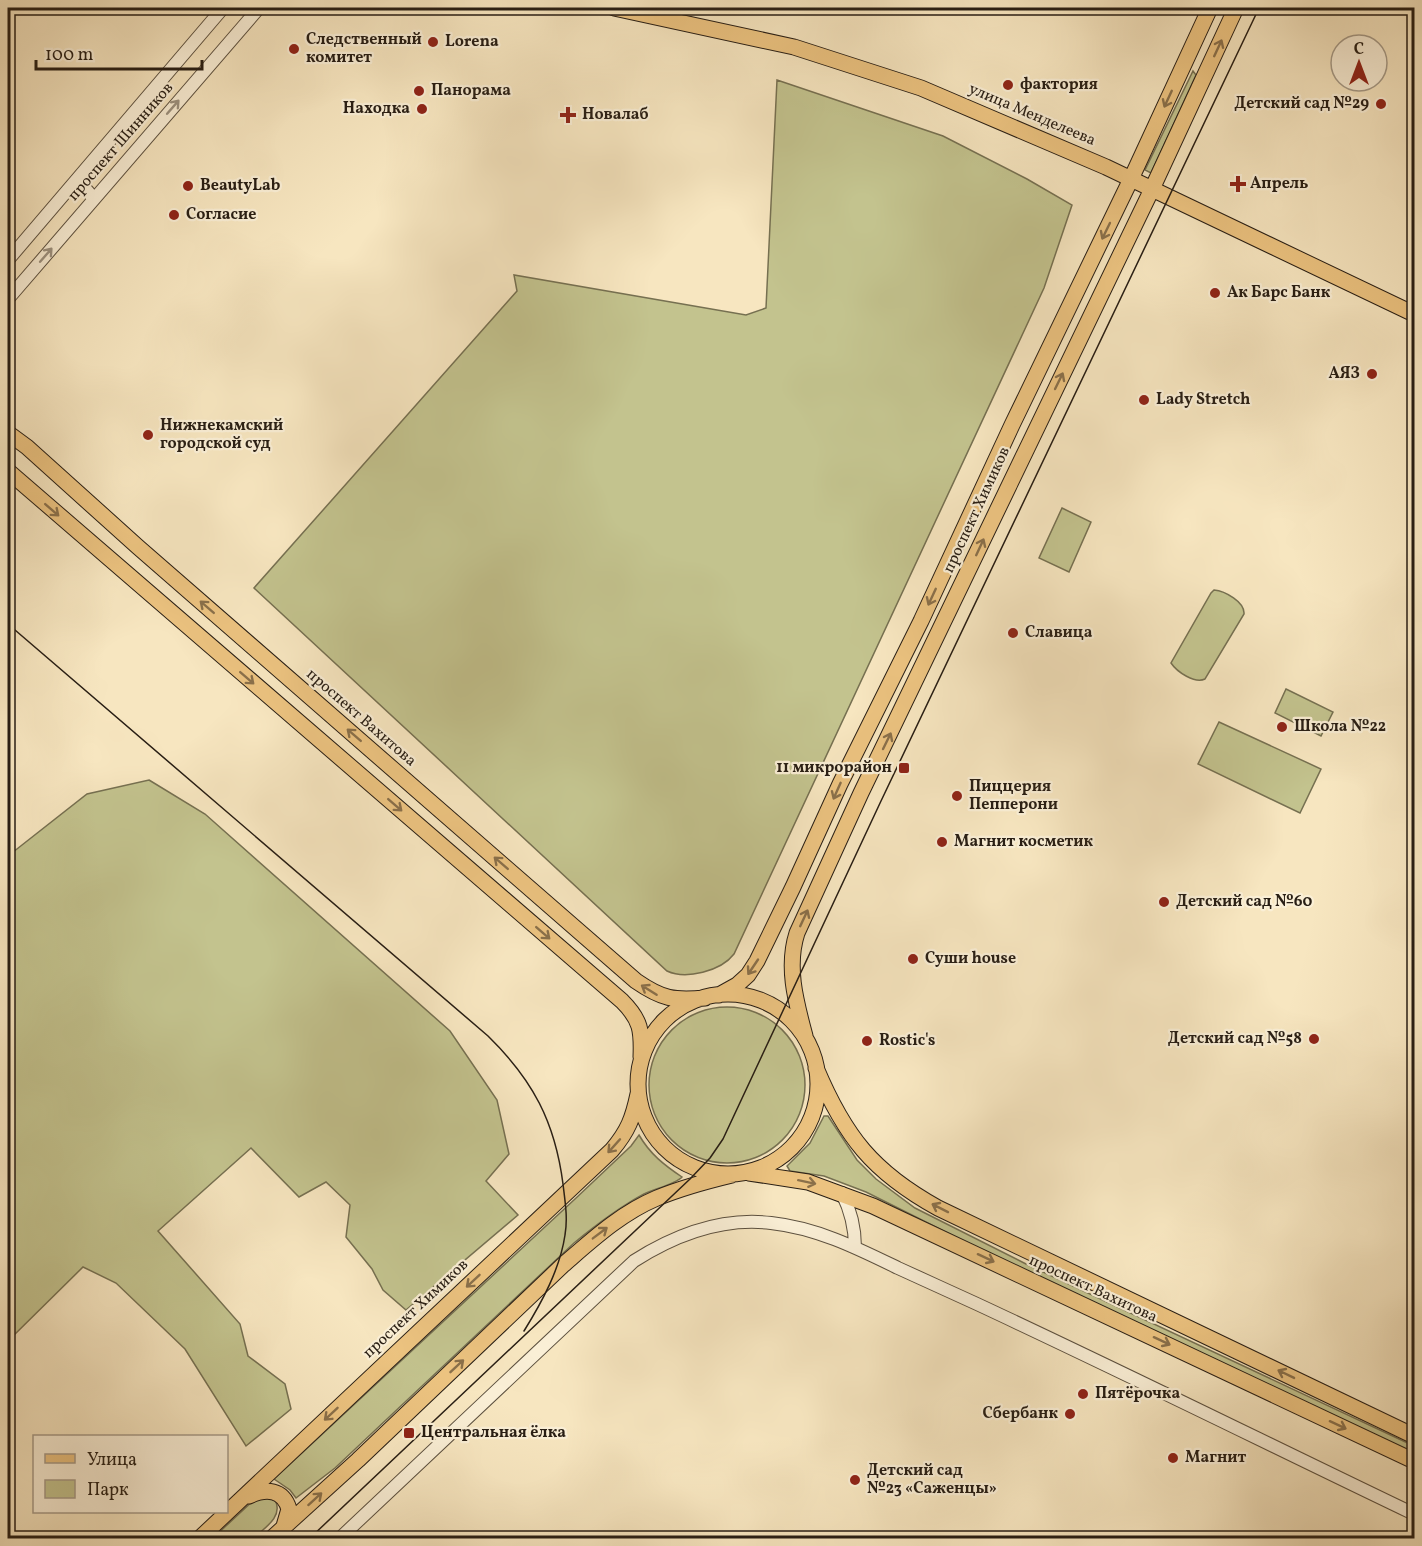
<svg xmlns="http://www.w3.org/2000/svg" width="1422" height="1546" font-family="Vollkorn,serif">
<rect width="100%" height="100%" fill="#f7e6c0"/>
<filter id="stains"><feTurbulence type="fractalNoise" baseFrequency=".00333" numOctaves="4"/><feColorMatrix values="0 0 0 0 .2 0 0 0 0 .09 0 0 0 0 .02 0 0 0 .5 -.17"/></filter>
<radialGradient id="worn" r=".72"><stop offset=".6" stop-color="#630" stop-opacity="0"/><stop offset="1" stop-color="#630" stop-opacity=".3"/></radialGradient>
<!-- green -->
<path fill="#c3c38e" stroke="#767051" stroke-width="1.5" d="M1193,71l3,4 -45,98 -6,-3z
M777,80l166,56 84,43 45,26 -28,83 -310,666c-13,17 -48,26 -67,17l-413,-383 263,-297 -3,-16 232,40 20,-7z
M1062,508l29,14 -22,50 -30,-14z
M1214,590c11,1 31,12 30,24l-39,65c-10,5 -28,-7 -34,-16l40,-70z
M1286,689l47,23 -12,24 -46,-23z
M1219,722l102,47 -21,44 -102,-49z
M149,780l56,34 245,217 47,69 12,54 -23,27 32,34 -112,95 -23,-20 -11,-21 -26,-32 4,-32 -24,-23 -27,15 -48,-49 -93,83 82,93 8,32 37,28 6,25 -45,37 -61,-97 -69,-66 -33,-16 -75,74v-485l79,-62z
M649 1085a78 78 0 1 1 156 0a78 78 0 1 1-156 0Z
M824,1116h4l29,44 19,19 39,29 111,56 388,182v8l-390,-183 -158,-79 -42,-16 -34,-5 -3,-5 23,-23z
M639,1135c11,19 25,30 43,42 -6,7 -28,12 -38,17 -26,14 -48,31 -70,49l-239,225 -39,30 -6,-8 -16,-11 301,-280 56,-53z
M268,1496l8,6c6,16 -12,26 -22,36h-41l44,-41z"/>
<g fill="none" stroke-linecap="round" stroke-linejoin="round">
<!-- minor casing -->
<g stroke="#5c503f" stroke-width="14">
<path id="minor" d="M74,183c9,2 15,8 19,16
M8,260l215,-252
M8,299l251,-291
M842,1193c9,18 13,34 13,54
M340,1538l294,-277c41,-26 88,-44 137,-38 46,5 86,25 127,45 26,12 53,24 79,36 146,68 291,140 437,210"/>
</g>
<!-- major casing -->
<g stroke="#281e14" stroke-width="17">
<path id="major" d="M614,8l180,39 127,41 185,79 308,147
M8,433l19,14 111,100 498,434c26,18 38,20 69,17
M8,471l614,530c19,19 20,30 19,56
M638 1084a90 90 0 1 1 180 0a90 90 0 1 1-180 0Z
M719,995l18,-10 11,-10 9,-14 36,-74 47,-103 81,-163 91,-196 119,-246 79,-171
M805,1036c-9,-34 -19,-69 -8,-103l64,-140 291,-604 84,-181
M816,1068c29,69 57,104 122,140l476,228
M749,1173l59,9 65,24 541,255
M249,1496c17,-8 34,-7 40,13l-5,17
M200,1538l412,-388c16,-19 21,-32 26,-56
M272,1538l86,-78 205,-195c29,-25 58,-52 94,-67 24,-10 50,-17 75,-23"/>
</g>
<!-- minor -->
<use href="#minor" stroke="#faefd6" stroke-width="12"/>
<!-- major -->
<use href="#major" stroke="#ecc380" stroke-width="15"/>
<!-- tram -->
<path stroke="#281e14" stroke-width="1.5" d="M8,624l480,412c45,44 67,86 75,148 2,17 5,34 2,51 -5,34 -23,67 -41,96
M310,1538l380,-359 20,-21 13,-19 158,-338 378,-793"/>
</g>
<!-- one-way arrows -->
<defs><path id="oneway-shaft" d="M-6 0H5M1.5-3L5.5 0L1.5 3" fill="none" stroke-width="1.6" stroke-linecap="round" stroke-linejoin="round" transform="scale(1.5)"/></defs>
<g stroke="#8a704a">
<use href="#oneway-shaft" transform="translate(1218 48) rotate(-65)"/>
<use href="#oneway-shaft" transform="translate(1168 99) rotate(115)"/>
<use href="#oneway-shaft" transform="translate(1106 231) rotate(116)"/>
<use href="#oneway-shaft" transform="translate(1059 381) rotate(-64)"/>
<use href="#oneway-shaft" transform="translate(52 510) rotate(41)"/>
<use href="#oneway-shaft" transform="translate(980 547) rotate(-65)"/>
<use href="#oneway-shaft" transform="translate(932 597) rotate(115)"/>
<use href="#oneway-shaft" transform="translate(207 607) rotate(-139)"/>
<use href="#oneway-shaft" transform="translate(247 678) rotate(41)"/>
<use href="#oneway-shaft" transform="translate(354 735) rotate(-139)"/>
<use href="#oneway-shaft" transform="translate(887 741) rotate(-64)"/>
<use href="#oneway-shaft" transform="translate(837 791) rotate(114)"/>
<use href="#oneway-shaft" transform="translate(395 805) rotate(41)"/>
<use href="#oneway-shaft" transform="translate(501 863) rotate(-139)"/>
<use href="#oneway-shaft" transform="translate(804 918) rotate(-65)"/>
<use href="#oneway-shaft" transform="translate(543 933) rotate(41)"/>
<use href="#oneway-shaft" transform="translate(753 967) rotate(124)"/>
<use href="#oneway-shaft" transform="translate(649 990) rotate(-148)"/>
<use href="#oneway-shaft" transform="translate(614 1146) rotate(132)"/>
<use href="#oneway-shaft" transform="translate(807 1182) rotate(12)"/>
<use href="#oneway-shaft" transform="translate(940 1208) rotate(-153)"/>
<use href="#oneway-shaft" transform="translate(600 1233) rotate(-37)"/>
<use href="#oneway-shaft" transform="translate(986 1258) rotate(25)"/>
<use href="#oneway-shaft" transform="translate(473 1281) rotate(137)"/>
<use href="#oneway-shaft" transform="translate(1162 1341) rotate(25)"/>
<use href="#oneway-shaft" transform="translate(457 1366) rotate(-43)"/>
<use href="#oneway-shaft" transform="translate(1286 1374) rotate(-154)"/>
<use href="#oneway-shaft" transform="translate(331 1414) rotate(137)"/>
<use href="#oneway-shaft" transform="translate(1338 1425) rotate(25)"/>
<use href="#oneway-shaft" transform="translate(315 1499) rotate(-42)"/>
</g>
<g stroke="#9c917f">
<use href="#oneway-shaft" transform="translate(173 107) rotate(-49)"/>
<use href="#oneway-shaft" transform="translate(46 255) rotate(-49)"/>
</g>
<!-- markers -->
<g fill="#8f2418" stroke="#faefd6" stroke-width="2">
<circle cx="433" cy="42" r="6"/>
<circle cx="294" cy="49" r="6"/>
<circle cx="1008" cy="85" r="6"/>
<circle cx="419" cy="91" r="6"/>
<circle cx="1381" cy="104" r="6"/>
<circle cx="422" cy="109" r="6"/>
<path d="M565 106h6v6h6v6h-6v6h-6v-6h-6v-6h6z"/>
<path d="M1235 175h6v6h6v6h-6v6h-6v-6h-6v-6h6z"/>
<circle cx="188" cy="186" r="6"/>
<circle cx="174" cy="215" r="6"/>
<circle cx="1215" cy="293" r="6"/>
<circle cx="1372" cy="374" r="6"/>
<circle cx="1144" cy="400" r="6"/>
<circle cx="148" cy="435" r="6"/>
<circle cx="1013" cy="633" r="6"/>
<circle cx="1282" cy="727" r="6"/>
<rect x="898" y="762" width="12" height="12" rx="3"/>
<circle cx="957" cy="796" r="6"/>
<circle cx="942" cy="842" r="6"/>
<circle cx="1164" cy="902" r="6"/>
<circle cx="913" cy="959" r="6"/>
<circle cx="1314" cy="1039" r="6"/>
<circle cx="867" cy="1041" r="6"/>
<circle cx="1083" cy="1394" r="6"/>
<circle cx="1070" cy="1414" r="6"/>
<rect x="403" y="1427" width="12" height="12" rx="3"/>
<circle cx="1173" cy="1458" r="6"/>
<circle cx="855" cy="1480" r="6"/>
</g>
<g text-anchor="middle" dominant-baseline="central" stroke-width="4.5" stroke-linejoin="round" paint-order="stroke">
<!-- poi labels -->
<g font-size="16" font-weight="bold" fill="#281e14" stroke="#faefd6" text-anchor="start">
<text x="306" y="40">Следственный<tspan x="306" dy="18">комитет</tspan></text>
<text x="445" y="42">Lorena</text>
<text x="1020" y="85">фактория</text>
<text x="431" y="91">Панорама</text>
<text x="1369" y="104" text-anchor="end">Детский сад №29</text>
<text x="410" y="109" text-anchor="end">Находка</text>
<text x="582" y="115">Новалаб</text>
<text x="1250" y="184">Апрель</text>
<text x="200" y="186">BeautyLab</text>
<text x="186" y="215">Согласие</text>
<text x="1227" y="293">Ак Барс Банк</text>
<text x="1360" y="374" text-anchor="end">АЯЗ</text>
<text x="1156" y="400">Lady Stretch</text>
<text x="160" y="426">Нижнекамский<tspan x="160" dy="18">городской суд</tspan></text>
<text x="1025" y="633">Славица</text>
<text x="1294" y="727">Школа №22</text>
<text x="892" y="768" text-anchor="end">11 микрорайон</text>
<text x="969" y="787">Пиццерия<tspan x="969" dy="18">Пепперони</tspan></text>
<text x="954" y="842">Магнит косметик</text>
<text x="1176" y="902">Детский сад №60</text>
<text x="925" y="959">Суши house</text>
<text x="1302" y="1039" text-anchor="end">Детский сад №58</text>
<text x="879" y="1041">Rostic's</text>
<text x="1095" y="1394">Пятёрочка</text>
<text x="1058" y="1414" text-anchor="end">Сбербанк</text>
<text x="421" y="1433">Центральная ёлка</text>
<text x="1185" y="1458">Магнит</text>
<text x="867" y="1471">Детский сад<tspan x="867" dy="18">№23 «Саженцы»</tspan></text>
</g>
<!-- street labels -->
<g font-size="16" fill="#281e14" stroke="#faefd6">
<text transform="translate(1032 115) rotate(23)">улица Менделеева</text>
<text transform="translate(121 142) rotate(-49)">проспект Шинников</text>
<text transform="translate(977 510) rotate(-65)">проспект Химиков</text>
<text transform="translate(361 718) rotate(41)">проспект Вахитова</text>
<text transform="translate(1093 1289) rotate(25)">проспект Вахитова</text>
<text transform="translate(416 1309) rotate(-43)">проспект Химиков</text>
</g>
</g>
<!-- margin -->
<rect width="1422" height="1546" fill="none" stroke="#f7e6c0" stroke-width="30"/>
<rect x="9" y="9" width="1404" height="1528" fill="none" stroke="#281e14" stroke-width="3"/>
<rect x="15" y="15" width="1392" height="1516" fill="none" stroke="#281e14" stroke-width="1.5"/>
<!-- legend -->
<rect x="33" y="1435" width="195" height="78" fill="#faefd6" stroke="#a69b88" stroke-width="1.5"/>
<rect x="45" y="1454" width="30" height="9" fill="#ecc380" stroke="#a69b88" stroke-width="1.5"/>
<text x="87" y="1465" font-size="18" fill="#281e14">Улица</text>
<rect x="45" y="1480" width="30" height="18" fill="#c3c38e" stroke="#a69b88" stroke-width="1.5"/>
<text x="87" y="1495" font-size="18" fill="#281e14">Парк</text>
<!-- north arrow -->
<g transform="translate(1359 63)"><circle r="28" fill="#faefd6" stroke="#a69b88" stroke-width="1.5"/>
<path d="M0-4.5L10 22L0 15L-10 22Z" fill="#8f2418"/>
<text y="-9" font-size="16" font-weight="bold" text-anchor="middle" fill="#281e14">С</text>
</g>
<!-- scale -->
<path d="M36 60v9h166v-9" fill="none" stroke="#281e14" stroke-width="3"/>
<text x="45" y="60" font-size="18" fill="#281e14" stroke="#faefd6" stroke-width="4.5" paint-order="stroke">100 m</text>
<rect width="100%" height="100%" filter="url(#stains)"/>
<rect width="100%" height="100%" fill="url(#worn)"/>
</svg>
